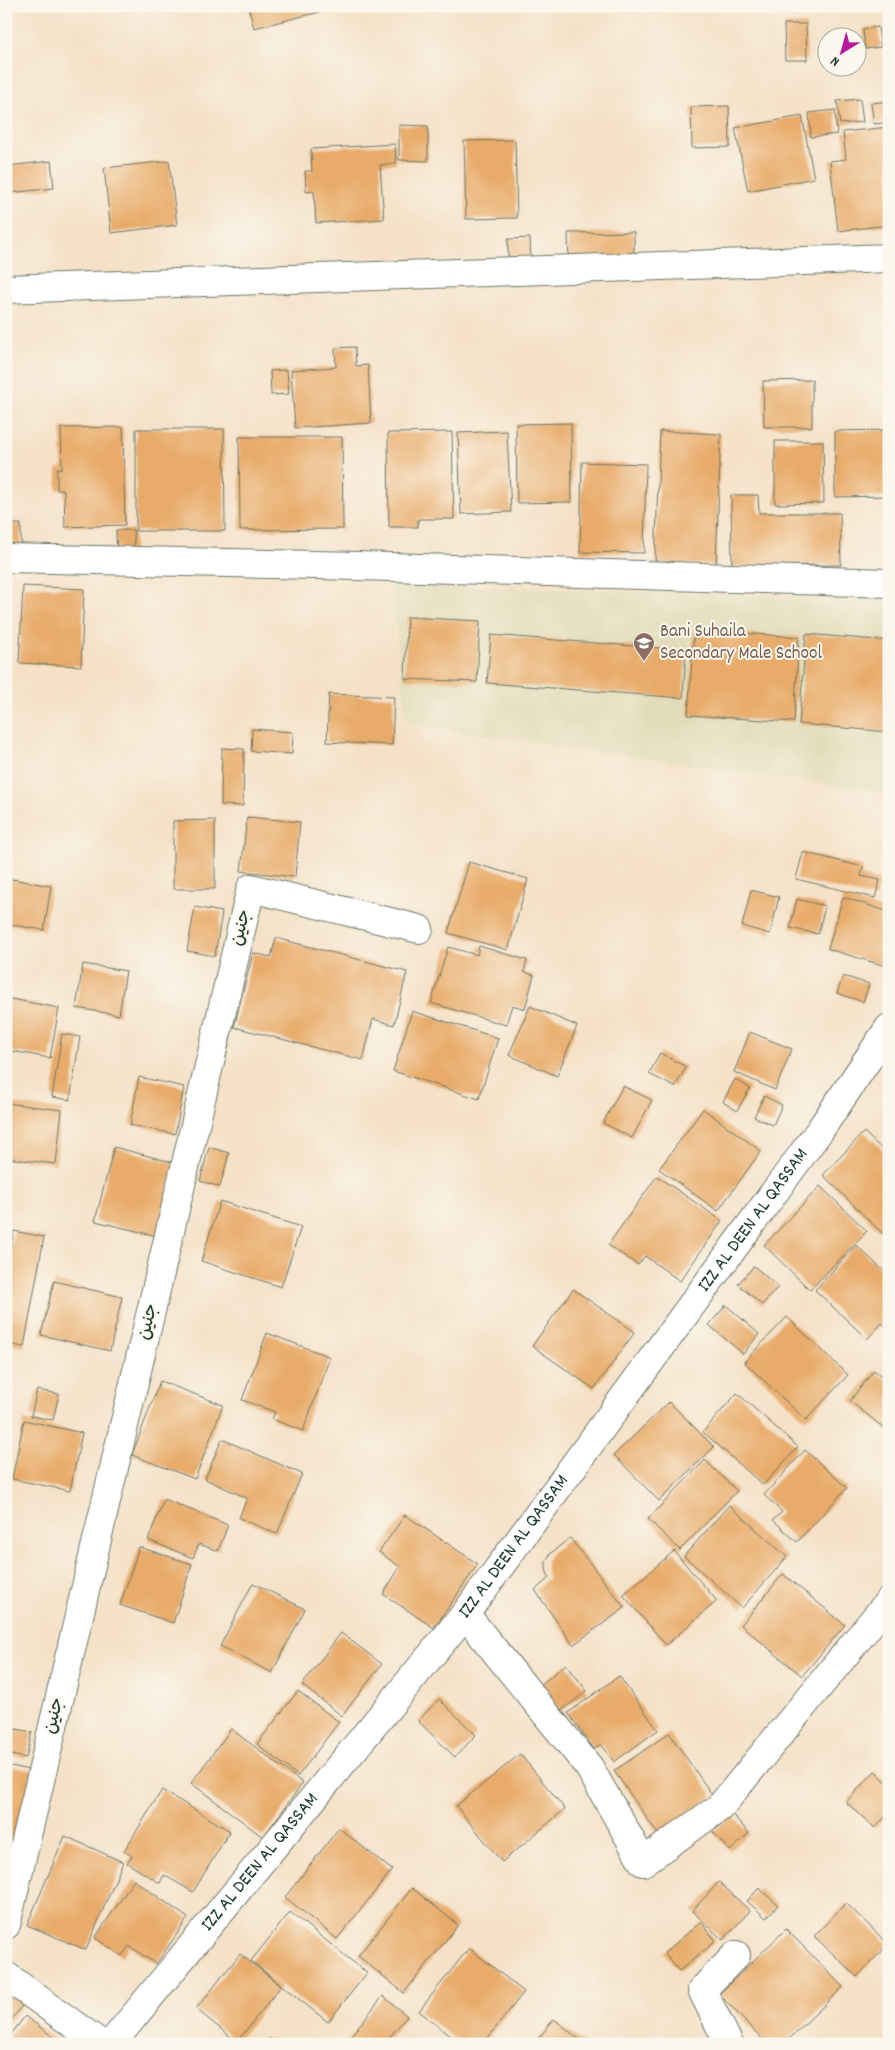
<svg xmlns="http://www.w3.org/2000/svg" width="895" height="2050" font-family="Dekko,'Playpen Sans Arabic',sans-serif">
<rect width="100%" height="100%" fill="#fbf7ec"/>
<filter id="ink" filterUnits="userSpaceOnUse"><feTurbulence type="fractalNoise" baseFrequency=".02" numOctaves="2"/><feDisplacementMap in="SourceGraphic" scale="10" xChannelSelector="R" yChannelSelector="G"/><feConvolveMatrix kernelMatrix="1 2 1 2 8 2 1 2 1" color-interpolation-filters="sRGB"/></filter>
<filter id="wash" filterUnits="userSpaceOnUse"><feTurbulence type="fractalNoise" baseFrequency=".0096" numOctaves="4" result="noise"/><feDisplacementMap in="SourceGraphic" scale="20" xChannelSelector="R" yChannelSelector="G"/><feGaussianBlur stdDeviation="1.12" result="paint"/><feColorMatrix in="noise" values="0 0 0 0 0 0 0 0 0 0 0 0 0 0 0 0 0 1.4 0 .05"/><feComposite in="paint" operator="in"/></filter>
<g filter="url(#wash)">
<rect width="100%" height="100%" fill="#f4e1c7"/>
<!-- built -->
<path fill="#e3dcba" d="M391,584l498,15v194l-482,-69z"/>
<g id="blocks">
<!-- building -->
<path fill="#e8ab69" d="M248,6h70l2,6 -66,16z
M784,24h22l1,36h-22z
M878,27l3,20 -16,2 -2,-20z
M860,99l3,23 -23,2 -3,-23z
M889,101v21l-15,2 -3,-21z
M729,106l1,41 -38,1 -1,-41z
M835,110l2,24 -26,3 -2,-24z
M802,116l12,62 -66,13 -13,-63z
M399,125l29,1v35l-29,-1z
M889,127v98l-51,6 -8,-70 16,-2 -3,-27z
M515,140l2,78 -51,1 -2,-78z
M395,144l1,19 -16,2 4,54 -68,4 -2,-32 -8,1 -1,-21h7l-1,-22z
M51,161l3,27 -44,5 -2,-27z
M169,161l8,64 -66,8 -7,-65z
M634,232v29l-65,1 -1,-29z
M530,238l1,25h-23v-24z
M355,347l1,19 12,-1 3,58 -76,5 -4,-58 45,-3 -1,-19z
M287,370l2,24 -18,1 -1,-24z
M812,380v47h-48l-1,-46z
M571,423l1,79 -55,1 -1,-79z
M123,427l2,98 -60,2 -1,-37h-7v-22h5l-1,-40z
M136,429h88l1,102h-89z
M889,430v66l-54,1v-66z
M507,431l4,81 -50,2 -3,-81z
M660,431l61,3 -5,131 -61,-2z
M452,432l2,87h-36v8h-29l-1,-94z
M239,437h103l1,92 -103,1z
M775,441h48l1,62 -49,1z
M582,462l64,2 -2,89 -64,-1z
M731,495h27l1,18h81l1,52 -109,1z
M6,524h15v28h-15z
M116,530h18v29h-17z
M23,586l61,3 -3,77 -62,-3z
M407,617l73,4 -3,61 -72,-3z
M694,630l105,7 -5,85 -106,-7z
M806,634l83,7v91l-90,-8z
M491,635l195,15 -3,48 -196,-15z
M329,694l65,3 -2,48 -65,-3z
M252,729l41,3 -1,22 -41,-3z
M222,748l22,1 -1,57 -22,-1z
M247,817l53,5 -5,55 -54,-6z
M215,820v69h-42v-68z
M803,852l60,15 -2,9 19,4 -5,18 -79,-19z
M469,862l59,17 -20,71 -60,-17z
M6,878l45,8 -7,44 -38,-6z
M751,890l28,7 -9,37 -28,-8z
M843,897l46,15v55l-61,-18z
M797,899l28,7 -7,28 -28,-6z
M195,907l27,5 -7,44 -28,-5z
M276,938l131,34 -13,53 -21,-6 -10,41 -129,-33 19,-74 18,4z
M479,946l48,14 -3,12 10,3 -9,34 -13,-4 -6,20 -75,-22 17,-56 29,8z
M83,964l43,7 -7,44 -43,-7z
M843,976l26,8 -6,18 -26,-9z
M6,998l53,10 -9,50 -44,-8z
M530,1006l47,20 -20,50 -48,-21z
M412,1011l86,27 -19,61 -86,-28z
M750,1032l42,17 -17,41 -41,-18z
M62,1034l18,3 -10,63 -18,-3z
M660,1053l26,14 -11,20 -26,-13z
M139,1077l45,10 -9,47 -45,-9z
M735,1079l15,9 -13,23 -14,-9z
M623,1086l29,14 -20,38 -29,-15z
M764,1096l18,9 -9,20 -19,-8z
M6,1103l56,7 -6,54 -50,-6z
M703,1109l58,42 -43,60 -59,-42z
M864,1132l25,24v84l-66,-65z
M114,1147l61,16 -18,73 -62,-15z
M209,1147l20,6 -9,34 -20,-6z
M657,1176l65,45 -42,60 -35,-25 -7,9 -30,-20z
M820,1186l47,45 -57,59 -46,-45z
M220,1201l81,26 -20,60 -80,-26z
M14,1231l30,6 -20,110 -18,-3v-72z
M856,1245l33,31v53l-7,-6 -15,16 -52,-49z
M754,1266l24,21 -16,18 -24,-21z
M54,1281l68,16 -12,54 -69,-16z
M573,1289l62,43 -41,57 -62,-43z
M726,1305l33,29 -16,20 -34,-29z
M787,1317l61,58 -42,45 -62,-58z
M267,1333l63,24 -27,74 -31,-12 3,-7 -33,-12z
M874,1370l15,12v50l-39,-31z
M160,1381l63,24 -28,74 -63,-24z
M37,1390l22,4 -6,26 -22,-4z
M737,1393l61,54 -35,38 -60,-53z
M669,1402l45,45 -55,54 -45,-46z
M24,1420l58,13 -12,58 -58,-12z
M222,1439l80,35 -25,60 -38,-16 8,-20 -42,-19z
M805,1450l42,38 -50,54 -24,-22 9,-8 -18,-17z
M705,1460l32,31 -57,59 -32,-31z
M164,1499l64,26 -10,26 -19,-7 -6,14 -45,-18z
M729,1505l58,52 -45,51 -58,-52z
M405,1515l73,49 -44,64 -51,-34 17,-27 -21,-15z
M570,1538l55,70 -52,37 -38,-55 14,-12 -3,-9v-8l5,-8z
M139,1547l53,17 -19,59 -53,-18z
M674,1551l43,50 -51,44 -43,-50z
M783,1574l62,51 -43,51 -61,-51z
M253,1583l52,26 -33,64 -52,-27z
M341,1633l41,31 -40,52 -40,-31z
M566,1664l21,27 -26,20 -21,-26z
M619,1676l39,54 -44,32 -13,-18 -7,5 -26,-36z
M298,1691l41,31 -41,54 -41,-32z
M439,1699l37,36 -21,22 -37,-36z
M6,1727l26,5 -6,26 -20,-4z
M231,1729l72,54 -40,54 -72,-54z
M669,1733l44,63 -55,38 -44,-63z
M520,1754l45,55 -63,53 -46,-56z
M6,1765l27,6 -27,99z
M875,1771l14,13v29l-14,15 -29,-26z
M162,1790l68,41 -37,61 -29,-17 -4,8 -33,-20 5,-7 -8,-5z
M732,1814l17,19 -19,18 -17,-19z
M339,1828l53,42 -55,69 -52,-42z
M65,1836l58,26 -37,88 -59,-25z
M134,1880l54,38 -32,46 -27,-18 -7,10 -27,-18z
M719,1882l31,29 -27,29 -31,-29z
M412,1888l46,37 -54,68 -46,-37z
M759,1888l19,17 -12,13 -19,-17z
M846,1903l42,41 -31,33 -43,-41z
M290,1912l77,61 -39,49 -77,-61z
M701,1922l15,19 -37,30 -15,-18z
M786,1929l57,58 -59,57h-17l-48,-50z
M469,1948l55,44 -41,52h-22l-42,-33z
M240,1954l41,32 -44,56 -41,-33z
M6,1989l18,14 -18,24z
M383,1996l24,20 -23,28h-38l-1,-1z
M25,2016l38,28h-57v-3z
M554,2019l31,25h-51z
M270,2038l7,6h-11z"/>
</g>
</g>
<g filter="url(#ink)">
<use href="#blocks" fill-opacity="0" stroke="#6a7667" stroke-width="1"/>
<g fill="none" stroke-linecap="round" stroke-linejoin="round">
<!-- minor casing -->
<g stroke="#6a7667" stroke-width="30">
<g id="minor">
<path d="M6,289l883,-31"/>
<path d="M6,558l353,8 530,17"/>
<path d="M465,1614l124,153 54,95 77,-55 169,-206"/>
<path d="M6,1925l245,-1037 168,41"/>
<path d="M6,1976l95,68"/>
<path id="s1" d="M111,2044l354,-430 355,-484 69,-102"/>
<path d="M729,2044l-27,-54 34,-35"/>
</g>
</g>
<!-- minor -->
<use href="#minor" stroke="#fff" stroke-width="28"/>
</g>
</g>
<!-- icons -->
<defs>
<g id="school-pin" transform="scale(1.125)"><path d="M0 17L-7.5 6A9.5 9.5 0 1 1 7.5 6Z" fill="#8d6e63" stroke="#fbf7ec"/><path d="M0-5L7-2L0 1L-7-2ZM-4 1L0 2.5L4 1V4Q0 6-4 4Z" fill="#fff"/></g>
</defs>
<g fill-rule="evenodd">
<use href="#school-pin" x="644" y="643"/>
</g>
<g text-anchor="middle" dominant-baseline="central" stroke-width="4" stroke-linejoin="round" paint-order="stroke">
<!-- education labels -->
<g font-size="19" fill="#785e54" stroke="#fbf7ec" text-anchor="start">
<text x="660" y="632">Bani Suhaila<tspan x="660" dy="22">Secondary Male School</tspan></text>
</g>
<!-- street labels -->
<g font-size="19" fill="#1f3d34" stroke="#fbf7ec">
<text transform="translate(242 928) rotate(-77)">جنين</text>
<text stroke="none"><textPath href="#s1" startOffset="1045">IZZ AL DEEN AL QASSAM</textPath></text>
<text transform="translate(149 1322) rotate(-77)">جنين</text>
<text stroke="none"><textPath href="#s1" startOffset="640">IZZ AL DEEN AL QASSAM</textPath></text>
<text transform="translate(55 1716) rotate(-77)">جنين</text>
<text stroke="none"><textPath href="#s1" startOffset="235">IZZ AL DEEN AL QASSAM</textPath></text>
</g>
</g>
<!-- margin -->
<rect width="895" height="2050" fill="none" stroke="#fbf7ec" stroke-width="25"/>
<!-- north arrow -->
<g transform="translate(842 52) rotate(217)"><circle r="24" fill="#fbf7ec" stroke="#a3ada2"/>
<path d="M0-4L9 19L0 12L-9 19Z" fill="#b5179e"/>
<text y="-8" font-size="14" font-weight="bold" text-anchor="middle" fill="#1f3d34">N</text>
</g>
</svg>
